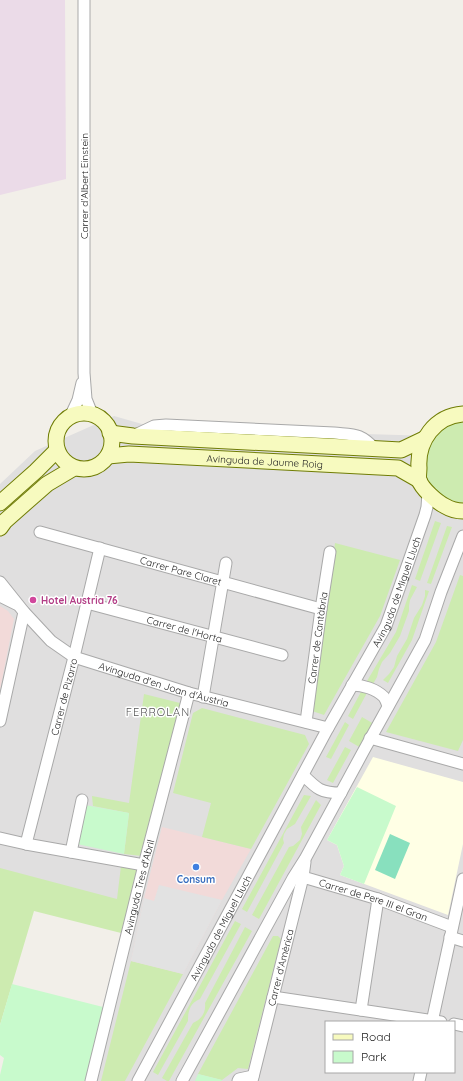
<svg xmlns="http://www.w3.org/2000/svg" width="463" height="1081" font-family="Quicksand,sans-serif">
<rect width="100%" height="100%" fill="#f2efe9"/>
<!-- residential -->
<path fill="#e0dfdf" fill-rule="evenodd" d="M114,416l28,8 192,9 129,4v644h-378l41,-171 -126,-39v-387l35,-33zM326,1022h128v50h-128z"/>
<!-- commercial -->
<path fill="#f2dad9" d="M0,606l8,5 6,8 -14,71z
M162,827l89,22 -29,51 -39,74 -52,-13 13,-63z"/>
<!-- industrial -->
<path fill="#ebdbe8" d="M0,0h65l1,179 -66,16z"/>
<!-- education -->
<path fill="#ffffe5" d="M373,757l90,25v62l-15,71 -108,-40 4,-9 -7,-21 -10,-5z"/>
<!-- grass -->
<path fill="#cdebb0" d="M463,420v85l-16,-5 -15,-13 -4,-7 -2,-8v-21l11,-18 14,-10z
M435,521l6,2 -21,58 -5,-2z
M447,526l5,1 -21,57 -4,-1z
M335,543l65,17 -20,56 -56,99 -12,-4z
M460,575l3,1v164l-5,11 -72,-19 50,-90z
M412,585l5,2 -7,13 -1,6v5l-9,25 -10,17 -8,9 -3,7 -2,8 -4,7 -6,-3 29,-49z
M425,590l4,1 -17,49 -24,43 -5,-3 6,-6 5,-7 3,-11 10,-17 7,-21 8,-13 3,-9z
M362,690l6,1 -15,28 -5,-3z
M144,694l36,9 -38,153 -18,-2 5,-41 -36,-7 -1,-10 37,7z
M202,708l103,27 4,9 -58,105 -49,-12 9,-34 -38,-10 20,-80z
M362,717l12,7 -13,24 -12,-7z
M345,722l4,3 -18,34 -5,-2z
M345,747l6,3 -18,33 -6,-3z
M304,795l7,1 -16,28 -8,5 -3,5 -1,5 1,4 -37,69 -5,-3z
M316,800l5,5 -62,114 -7,-4 37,-68 4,-1 7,-6 2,-6 -1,-7z
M121,866l19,2 -19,65 -87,-22 -34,114v-157l117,31z
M235,921l6,3 -41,75c-10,4 -12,12 -12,22l-30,54 -5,-3z
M245,927l7,4 -83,150h-2l-5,-3 31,-55c9,-4 13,-11 12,-20z
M273,936h5l3,3 -33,130 -10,-1 -16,12 -24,-6z
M131,961l52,13 -58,107h-24z"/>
<!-- park -->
<path fill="#c8facc" d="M357,787l39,19 -32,78 -24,-9 4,-9 -7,-21 -10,-5z
M85,805l44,8 -5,41 -47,-10z
M12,984l91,23 -18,74h-85v-6l4,-17 -4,-3v-30z
M198,1074l24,6v1h-27z"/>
<!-- pitch -->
<path fill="#88e0be" d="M390,834l20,9 -15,36 -20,-9z"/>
<!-- parking -->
<path fill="#e2e2e2" d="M159,885l63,15 -39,74 -52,-13 13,-63 10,3z"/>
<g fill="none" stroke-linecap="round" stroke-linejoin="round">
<!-- street casing -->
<g stroke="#a9a9a9" stroke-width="13">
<g id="street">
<path d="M84,0v373l2,26 6,15"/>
<path d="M70,417l8,-17 4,-17"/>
<path d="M133,436l21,-10 12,-1 168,8c21,2 26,0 41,16"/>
<path id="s1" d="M40,532l281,77"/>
<path id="s2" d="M0,582l24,30 27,29 23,16 115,36 139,35"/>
<path d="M0,596l16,8"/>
<path id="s3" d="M87,603l195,52"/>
<path d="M352,685c11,0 24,4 32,12 2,3 3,6 4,9"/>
<path d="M203,697l23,-134"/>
<path d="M0,721l24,-109"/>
<path id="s4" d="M306,722l15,-113 9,-57"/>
<path d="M370,738l93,26"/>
<path d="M303,775c14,14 18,18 38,18"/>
<path d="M0,838l26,6 118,21"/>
<path id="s5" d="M26,844l48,-187 26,-109"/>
<path d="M71,852l11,-52"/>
<path id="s6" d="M296,878l7,-1 75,22 74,28"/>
<path d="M450,937l13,4"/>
<path d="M273,997l168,25"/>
<path d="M361,1010l17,-111"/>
<path d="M432,1022l31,-143"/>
<path d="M454,1024l9,2"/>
<path id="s7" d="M91,1081l53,-216 45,-172"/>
<path id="s8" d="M138,1081l190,-353 58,-102 39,-111 2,-8 1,-14"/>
<path d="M182,1081l111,-203 12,-19 58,-107 62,-112 16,-48 22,-56"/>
<path d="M238,1081l1,-2 14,-3"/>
<path id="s9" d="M252,1081l51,-204 2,-15"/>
<path d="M419,1081l2,-9"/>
</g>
</g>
<!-- secondary casing -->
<g stroke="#707d05" stroke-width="17">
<g id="secondary">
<circle cx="84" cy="441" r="28"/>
<path d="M463,414c-28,2 -46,27 -44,54 0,3 -1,9 0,12 3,9 18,22 26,26 5,3 13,5 18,5"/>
<path d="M110,433l23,3 268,14 23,-11"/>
<path id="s10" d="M108,456l21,-2 269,14 21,12"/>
<path d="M0,503l36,-32 21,-21"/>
<path d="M0,528l5,-7 42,-37 27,-16"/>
</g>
</g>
<!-- street -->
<use href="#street" stroke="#fff" stroke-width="11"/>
<!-- secondary -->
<use href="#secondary" stroke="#f7fabf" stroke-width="15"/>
</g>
<!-- markers -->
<circle fill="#d1479c" stroke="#fff" stroke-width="1.5" cx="33" cy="600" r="4"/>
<circle fill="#3f7fe0" stroke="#fff" stroke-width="1.5" cx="196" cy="867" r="4"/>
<g text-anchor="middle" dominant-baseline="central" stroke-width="3" stroke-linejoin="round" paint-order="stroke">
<!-- street labels -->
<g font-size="10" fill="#222" stroke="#fff">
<text transform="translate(84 186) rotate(-90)">Carrer d'Albert Einstein</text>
<text stroke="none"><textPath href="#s10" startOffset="157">Avinguda de Jaume Roig</textPath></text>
<text stroke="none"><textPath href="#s1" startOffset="146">Carrer Pare Claret</textPath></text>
<text stroke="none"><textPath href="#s8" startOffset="554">Avinguda de Miguel Lluch</textPath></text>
<text stroke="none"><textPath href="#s3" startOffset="101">Carrer de l'Horta</textPath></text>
<text stroke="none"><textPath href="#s4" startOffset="85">Carrer de Cantàbria</textPath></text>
<text stroke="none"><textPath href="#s2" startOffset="200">Avinguda d'en Joan d'Àustria</textPath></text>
<text stroke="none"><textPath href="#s5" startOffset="152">Carrer de Pizarro</textPath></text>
<text stroke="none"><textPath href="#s7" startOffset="200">Avinguda Tres d'Abril</textPath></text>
<text stroke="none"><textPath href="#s6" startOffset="81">Carrer de Pere III el Gran</textPath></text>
<text stroke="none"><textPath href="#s8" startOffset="174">Avinguda de Miguel Lluch</textPath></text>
<text stroke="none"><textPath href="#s9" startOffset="117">Carrer d'Amèrica</textPath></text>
</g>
<!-- hotel labels -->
<g font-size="10" font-weight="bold" fill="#b23c85" stroke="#fff" text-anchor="start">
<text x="41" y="600">Hotel Austria 76</text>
</g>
<!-- shop labels -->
<g font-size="10" font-weight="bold" fill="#366cbe" stroke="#fff">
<text x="196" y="879">Consum</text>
</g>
<!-- neighbourhood labels -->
<g font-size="11" letter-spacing="1" fill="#555" stroke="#fff">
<text x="158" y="712">FERROLAN</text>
</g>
</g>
<!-- legend -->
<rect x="325" y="1021" width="130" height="52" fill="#ffffff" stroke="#a7a7a7"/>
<rect x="333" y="1034" width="20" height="6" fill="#f7fabf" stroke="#a7a7a7"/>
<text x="361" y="1041" font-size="12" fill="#222222">Road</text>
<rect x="333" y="1051" width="20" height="12" fill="#c8facc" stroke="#a7a7a7"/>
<text x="361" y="1061" font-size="12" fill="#222222">Park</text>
</svg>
